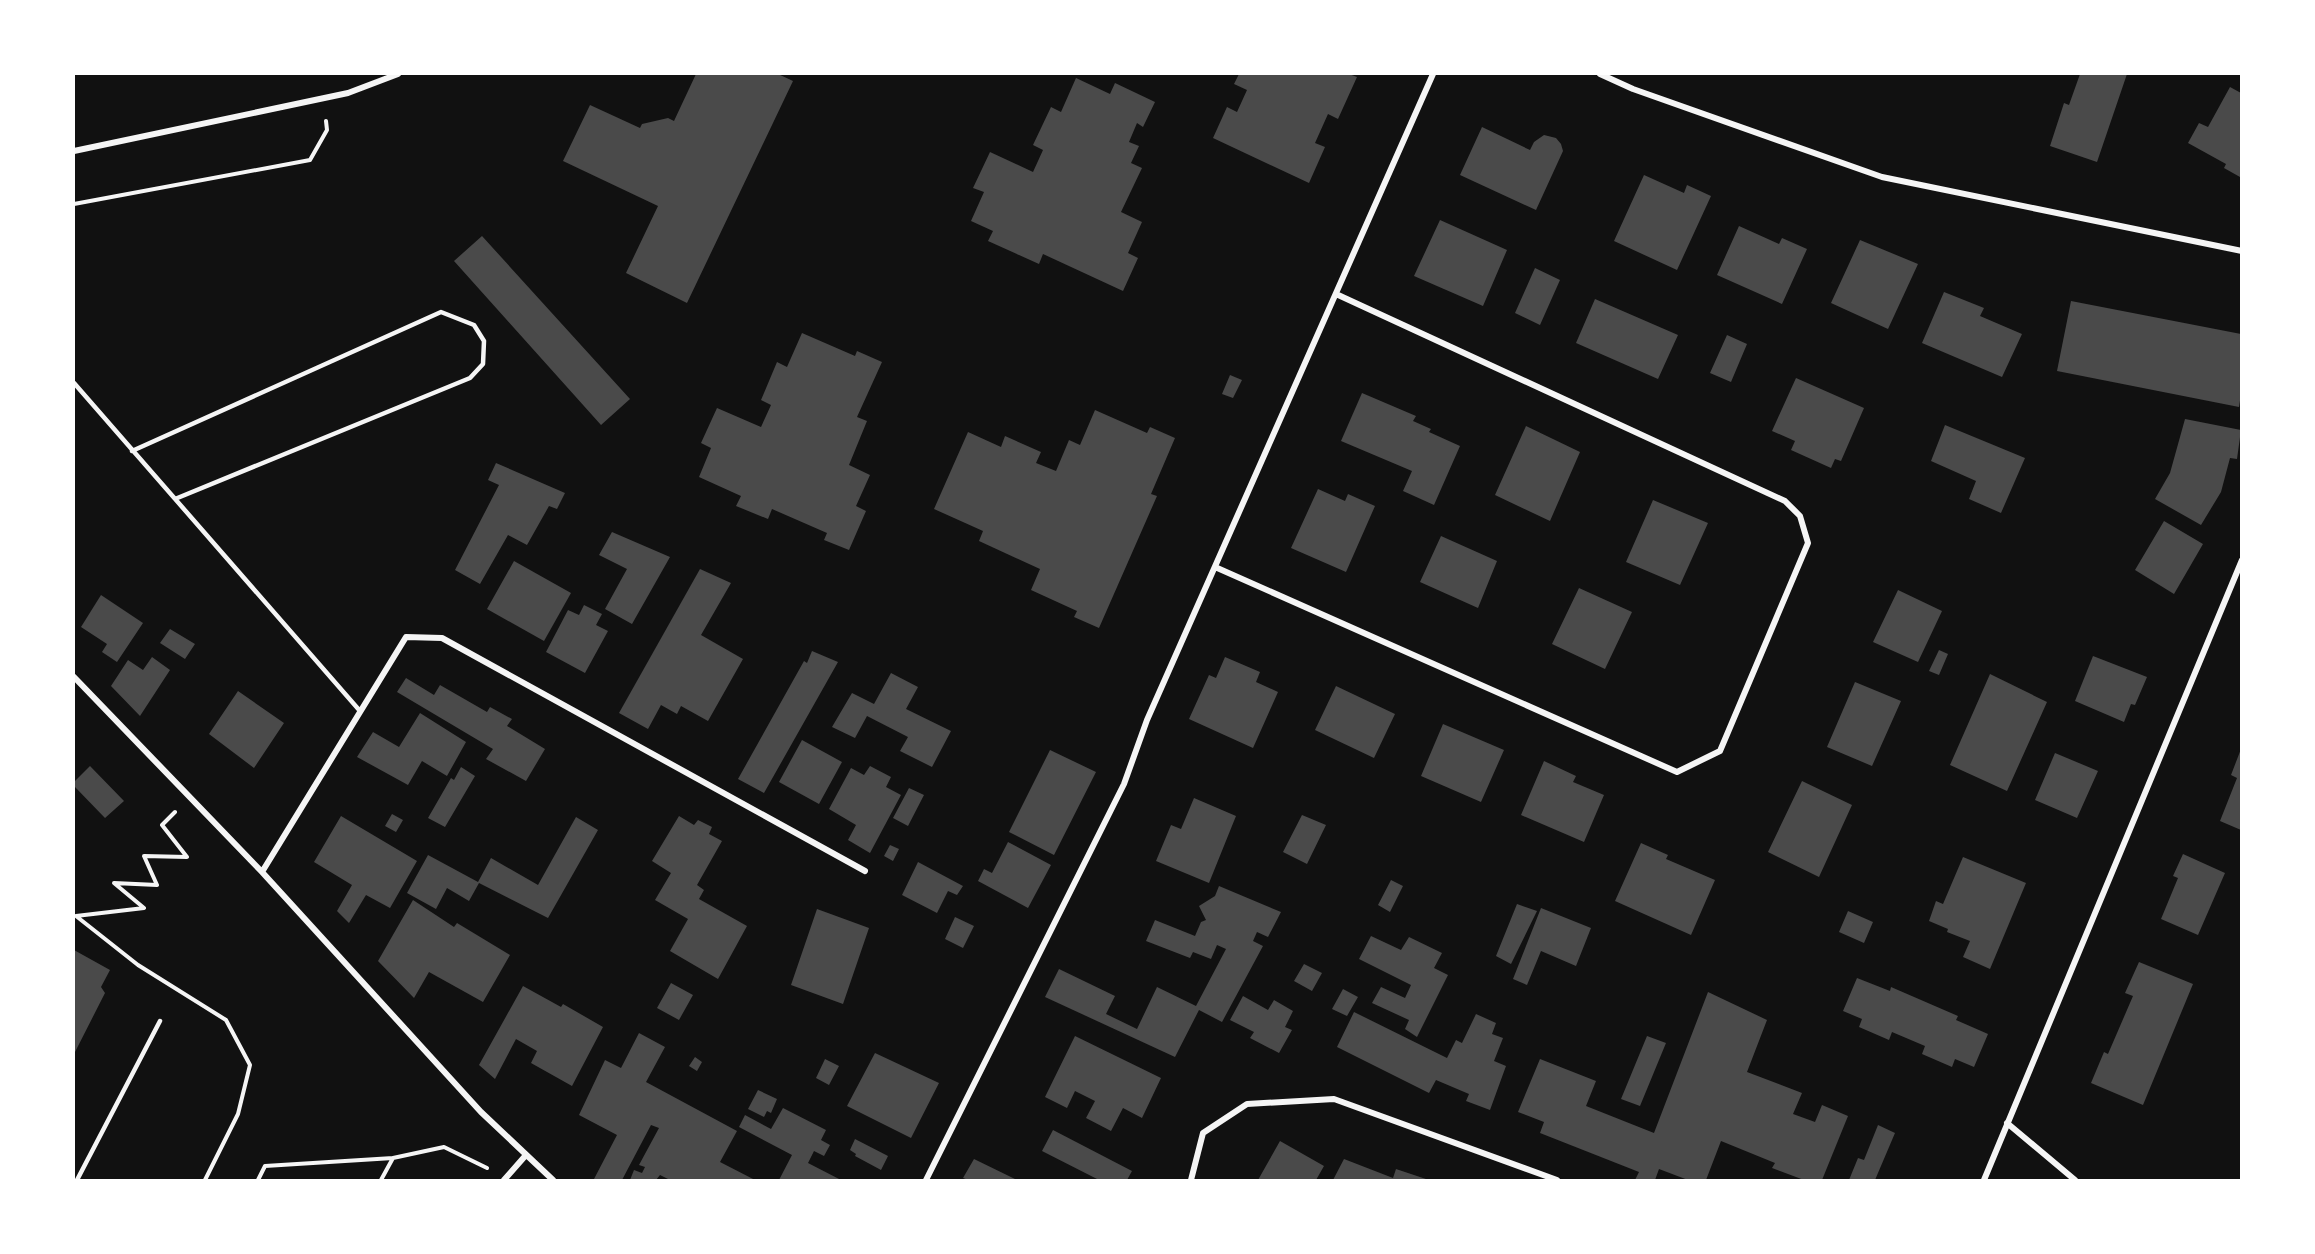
<svg xmlns="http://www.w3.org/2000/svg" width="2315" height="1254" font-family="'Sofia Sans Condensed',sans-serif">
<rect width="100%" height="100%" fill="#111"/>
<!-- building -->
<path fill="#4a4a4a" d="M696,74h82l15,7 -106,222 -61,-30 32,-67 -95,-45 27,-56 50,23 2,-4 26,-6 6,3z
M1239,74h110l8,3 -19,42 -10,-5 -13,29 10,4 -16,36 -96,-45 14,-31 10,5 10,-22 -13,-6z
M2080,74h47l-30,88 -47,-16 14,-43 5,2z
M1076,78l34,16 5,-11 40,19 -12,25 -6,-4 -8,19 10,4 -8,17 11,5 -21,44 21,10 -14,31 10,5 -15,33 -80,-37 -4,10 -51,-23 5,-10 -22,-10 13,-29 -11,-4 17,-36 43,20 10,-22 -10,-5 18,-38 10,5z
M2230,87l11,6 -1,84 -16,-9 2,-4 -38,-21 11,-20 9,4z
M1482,127l48,23 4,-8 10,-7 12,3 5,6 2,7 -27,59 -76,-35z
M1644,175l40,18 3,-8 24,11 -34,74 -63,-29z
M1440,220l67,30 -24,56 -69,-30z
M1739,226l40,18 3,-6 25,11 -25,55 -65,-29z
M482,236l148,163 -29,26 -147,-164z
M1860,240l58,24 -30,65 -57,-26z
M1535,268l25,12 -20,45 -25,-12z
M1944,292l40,16 -4,8 42,18 -20,43 -80,-34z
M1595,299l83,36 -20,44 -82,-36z
M2071,301l170,33v60l-2,13 -182,-36z
M802,333l53,23 2,-5 25,11 -25,55 10,4 -18,44 21,10 -14,31 10,5 -17,39 -25,-10 3,-7 -55,-24 -4,10 -32,-13 5,-10 -42,-19 12,-29 -10,-5 16,-35 44,19 10,-22 -10,-5 16,-38 10,5z
M1727,335l20,9 -16,38 -21,-9z
M1230,375l12,5 -9,18 -11,-4z
M1796,378l68,30 -23,53 -6,-2 -4,9 -40,-18 4,-9 -23,-10z
M1362,393l54,23 -3,5 18,8 -2,3 31,14 -26,59 -31,-14 9,-20 -71,-30z
M1095,410l52,23 3,-6 25,11 -24,56 6,2 -58,132 -25,-11 3,-6 -46,-21 9,-21 -61,-28 4,-10 -49,-22 34,-77 33,15 4,-11 36,16 -5,11 20,8 13,-31 11,5z
M2185,419l56,11 -4,29 -7,-1 -9,34 -20,33 -46,-26 15,-26z
M1945,425l80,33 -24,55 -32,-14 7,-18 -45,-20z
M1526,426l54,26 -30,69 -55,-26z
M496,463l69,30 -8,16 -8,-3 -22,39 -19,-10 -28,49 -25,-14 44,-85 -11,-5z
M1318,489l27,12 3,-7 27,12 -29,66 -55,-24z
M1653,500l55,23 -28,62 -54,-23z
M2164,521l39,23 -29,50 -39,-24z
M612,532l58,25 -38,67 -27,-15 22,-40 -28,-14z
M1441,536l56,25 -19,47 -58,-26z
M514,561l57,32 -27,48 -57,-32z
M700,569l31,14 -30,52 42,24 -35,62 -27,-15 -4,8 -16,-9 -13,24 -29,-16z
M1579,588l53,24 -27,57 -53,-25z
M1898,590l44,21 -24,51 -45,-20z
M101,595l42,28 -26,39 -15,-10 5,-8 -26,-17z
M584,605l18,9 -6,11 12,6 -23,42 -39,-21 22,-42 11,5z
M170,629l25,15 -10,15 -25,-16z
M1939,650l9,4 -9,21 -10,-4z
M812,651l26,11 -74,131 -26,-14 66,-118 3,2z
M2093,656l54,21 -12,28 -4,-1 -7,18 -49,-21z
M152,657l18,13 -30,46 -29,-30 17,-26 15,10z
M1225,657l35,15 -4,10 22,10 -25,56 -64,-29 20,-44 7,3z
M891,673l27,14 -12,22 45,22 -19,36 -32,-16 8,-14 -41,-21 -12,22 -23,-11 20,-34 22,11z
M1990,674l57,28 -40,89 -57,-26z
M406,678l28,17 6,-10 47,27 3,-5 22,12 -5,7 38,23 -19,32 -40,-22 7,-10 -96,-57z
M1855,682l46,19 -29,65 -45,-19z
M1336,686l59,28 -21,44 -59,-28z
M238,691l46,32 -30,45 -45,-34z
M420,713l46,29 -19,34 -25,-15 -14,24 -51,-28 16,-25 26,15z
M1443,724l61,26 -23,52 -60,-26z
M802,740l40,22 -23,42 -40,-22z
M2241,749v81l-21,-9 17,-43 -6,-3z
M1050,750l46,22 -42,83 -45,-23z
M2055,753l43,18 -21,47 -42,-18z
M1544,761l32,15 -3,6 31,13 -20,47 -63,-27z
M90,766l34,35 -19,17 -31,-32v-4z
M870,766l21,11 -5,10 15,8 -31,58 -22,-13 8,-15 -27,-16 22,-41 13,7z
M461,767l14,9 -30,51 -17,-9 23,-40 3,2z
M1802,781l50,24 -33,72 -51,-25z
M909,788l15,7 -16,31 -15,-8z
M1194,798l42,18 -27,67 -53,-22 15,-36 10,4z
M392,814l11,6 -7,12 -11,-6z
M1302,815l24,10 -19,39 -24,-12z
M341,816l76,45 -27,47 -24,-13 -17,28 -12,-12 15,-26 -38,-23z
M679,816l15,9 4,-5 14,7 -3,7 13,7 -25,44 7,5 -5,9 48,27 -29,53 -48,-28 18,-32 -33,-19 16,-27 -19,-12z
M576,817l22,13 -50,88 -69,-35 -10,18 -22,-13 -11,21 -29,-16 21,-38 50,27 13,-24 47,27z
M1008,842l43,23 -23,43 -50,-27 6,-12 8,4z
M1641,843l27,12 -2,4 49,21 -24,55 -76,-34z
M890,845l9,4 -6,12 -9,-5z
M2183,854l42,19 -27,62 -37,-16 17,-41 -5,-2z
M1963,857l63,26 -36,86 -27,-12 7,-16 -23,-9 1,-3 -19,-8 7,-20 7,3z
M918,862l45,24 -6,9 -9,-4 -11,22 -35,-18z
M1391,880l12,6 -13,26 -12,-7z
M1219,886l62,26 -13,25 -11,-5 -4,9 10,5 -41,76 -23,-12 -24,47 -130,-60 14,-28 56,27 -9,18 31,15 20,-42 39,19 30,-57 -9,-4 -6,14 -18,-7 -3,6 -44,-17 9,-21 40,16 6,-14 5,-2 -7,-14 16,-10z
M413,900l41,27 3,-4 53,32 -27,47 -54,-30 -15,26 -36,-37z
M1517,904l20,7 -26,53 -15,-8z
M1541,908l50,20 -15,38 -35,-15 -14,34 -14,-6z
M817,909l52,19 -26,76 -52,-19z
M1848,911l25,11 -9,21 -25,-11z
M955,917l19,9 -11,22 -18,-9z
M1371,936l30,14 8,-13 33,16 -8,15 14,7 -31,62 -12,-8 4,-9 -37,-17 9,-16 24,11 6,-13 -52,-26z
M74,950l36,20 -9,17 4,6 -31,61z
M2139,962l54,22 -50,121 -52,-22 13,-31 4,2 25,-58 -8,-3z
M1304,964l18,9 -10,18 -18,-10z
M1857,978l33,13 1,-4 67,29 -2,4 32,14 -14,33 -19,-8 -3,8 -30,-13 3,-8 -33,-14 -3,8 -30,-13 3,-8 -19,-8z
M671,983l22,12 -14,25 -22,-12z
M523,986l38,21 2,-3 40,23 -31,59 -41,-23 6,-12 -21,-12 -21,40 -16,-14z
M1343,989l15,8 -11,19 -15,-7z
M1708,992l59,28 -20,52 55,21 -9,21 22,8 7,-17 26,11 -26,64h-18l-32,-12 3,-5 -54,-22 -15,39h-18l-29,-11 -4,11h-20l4,-8 -99,-39 4,-11 -26,-10 22,-53 56,22 -10,25 68,27z
M1243,996l25,14 6,-10 19,11 -8,16 7,3 -13,23 -29,-15 4,-6 -24,-12z
M1354,1012l93,46 9,-18 6,3 14,-29 20,9 -4,11 11,4 -9,23 12,5 -16,44 -24,-9 3,-7 -33,-14 -7,13 -92,-46z
M639,1033l26,14 -19,35 91,49 -17,31 35,18h-85l-10,-5 -4,5h-26l4,-10 8,3 3,-6 -6,-2 20,-37 -8,-3 -29,55 -28,-1 23,-44 -38,-20 26,-55 16,8z
M1075,1036l86,42 -19,40 -19,-10 -12,23 -25,-13 9,-17 -20,-10 -8,17 -22,-11z
M1647,1036l19,7 -26,63 -19,-7z
M875,1053l64,30 -28,55 -64,-32z
M695,1057l7,5 -5,9 -8,-5z
M825,1059l14,7 -10,19 -13,-7z
M758,1090l19,9 -6,14 -4,-2 -3,6 -16,-8z
M783,1108l43,22 -5,10 9,5 -6,11 -10,-5 -6,12 33,17h-62l13,-25 -53,-28 6,-12 26,14z
M1878,1125l17,8 -20,47h-26l9,-22 6,2z
M1053,1130l79,41 -5,9h-28l-57,-29z
M855,1139l33,17 -7,14 -26,-14 1,-2 -6,-4z
M1280,1141l44,25 -8,14h-58z
M974,1159l41,20 -1,1h-46l-5,-2z
M1344,1159l49,19 3,-9 33,11h-96z"/>
<g fill="none" stroke-linecap="round" stroke-linejoin="round">
<!-- path -->
<path stroke="#f5f5f5" stroke-width="4" d="M74,204l236,-44 17,-30 -1,-9
M175,812l-13,13 25,32 -43,-1 13,29 -43,-2 30,25 -68,8 62,49 88,55 24,45 -12,49 -33,66
M258,1180l7,-14 128,-8
M381,1180l12,-22 51,-11 43,21"/>
<!-- service -->
<path stroke="#f5f5f5" stroke-width="4.5" d="M74,383l286,328
M132,451l309,-139 33,13 10,16 -1,23 -13,14 -295,121
M77,1180l83,-159"/>
<!-- minor -->
<path stroke="#f5f5f5" stroke-width="6" d="M1600,74l33,15 249,88 360,74
M74,151l274,-58 50,-19
M1215,567l462,205 43,-21 88,-208 -8,-27 -15,-15 -449,-207
M74,677l188,195 219,240 72,68
M262,872l144,-235 36,1 423,233
M2007,1123l68,57
M504,1180l22,-25
M926,1180l198,-396 23,-64 286,-646
M1191,1180l12,-47 44,-29 87,-5 223,81
M1984,1180l258,-620"/>
</g>
<!-- border -->
<rect width="2315" height="1254" fill="none" stroke="#ffffff" stroke-width="150"/>
</svg>
